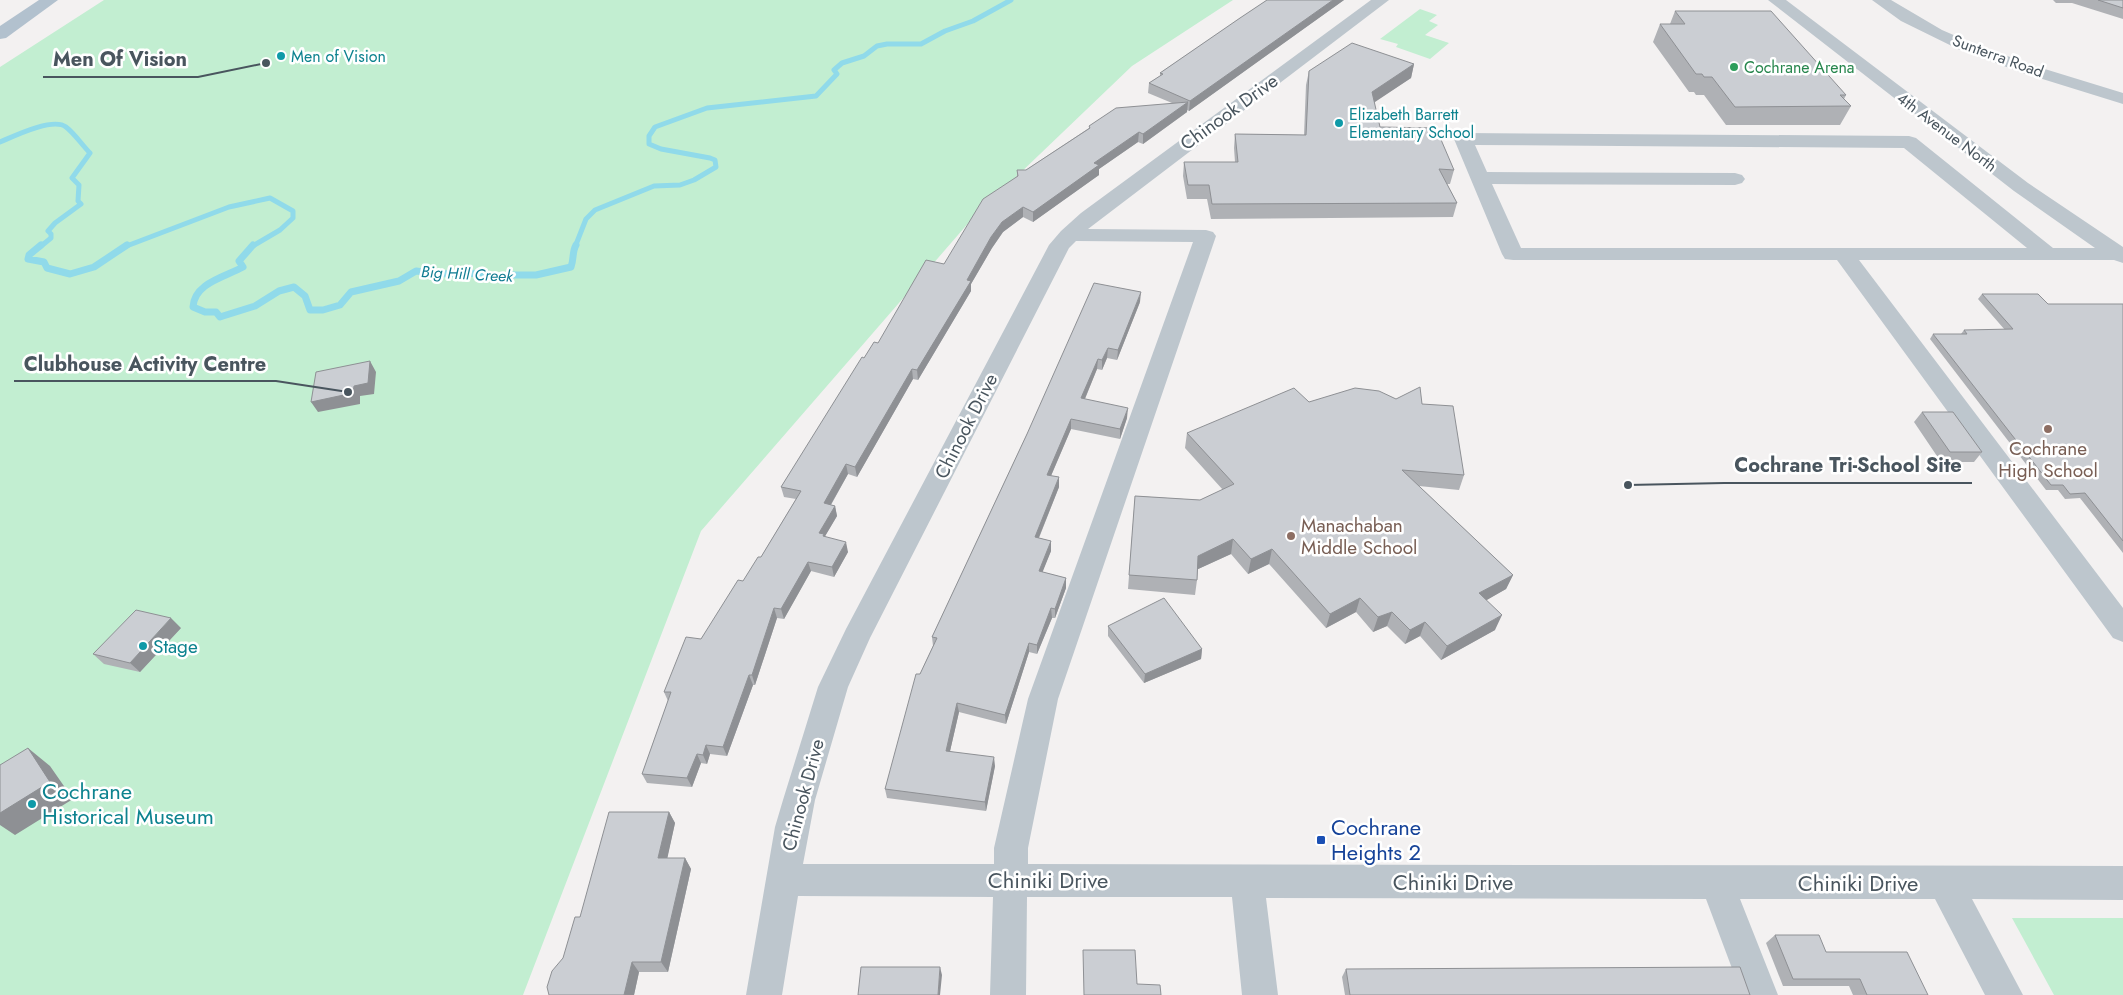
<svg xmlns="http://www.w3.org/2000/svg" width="2123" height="995" font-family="Jost,sans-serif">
<rect width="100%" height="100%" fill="#f3f1f1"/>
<!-- green -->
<path fill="#c2eed1" d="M104,0h1129l-101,66 -161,154 -270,311 -178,464h-523v-928z
M1420,9l17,6 -8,6 9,4 -13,10 24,8 -19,16 -34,-12 2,-3 -18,-5z
M2012,918h111v77h-69z"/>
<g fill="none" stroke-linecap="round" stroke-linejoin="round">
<!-- stream-far1 -->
<path stroke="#90daea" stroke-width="5" d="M0,142c14,-6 53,-25 66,-15 9,7 16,18 24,26l-18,25 7,7 -1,16 3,3 -26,19 -7,8 3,3v4l-11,9
M124,247l105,-40 41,-9 23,13v7l-13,12 -29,17
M575,247l11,-28 9,-9 59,-24 26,-1 14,-5 22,-13 -1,-7 -5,-2 -49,-9 -12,-5v-8l6,-9 52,-19 109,-12 21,-22 -3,-4 8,-7 22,-7 13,-10 10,-2h34l24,-13 28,-10 38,-21"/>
<!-- stream -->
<path stroke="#90daea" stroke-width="7" d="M41,245l-12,10 -1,4 16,3 3,6 23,6 24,-7 33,-22
M253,245l-14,16 4,6c-18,10 -49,16 -50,40l12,5h11l4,5 3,-1 32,-10 24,-15 15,-4 11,9 5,14h13l17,-5 11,-13 48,-11 17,-10 24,3 31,-1 28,6 9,-1 3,-3h25l35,-8c3,-8 1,-15 5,-22"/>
<!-- minor -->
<path fill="#bdc6cd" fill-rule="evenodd" d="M1371,0h18l-301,229 118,1 7,2 3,4 -158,463 -30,149v16l1095,2v34l-151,-1 51,96h-38l-50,-96h-195l38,96h-36l-36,-96 -440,-1 12,97h-36l-10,-98h-205l-1,98h-36l3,-98 -195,-1 -16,99h-36l29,-168 8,-27 35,-113 28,-58 203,-384 12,-14 20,-18zM1076,241l117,1 -165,457 -34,149v16h-191l12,-64 33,-113 22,-49 199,-390z
M1768,0h18l242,183 95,64v16l-9,-3h-255l264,348v34l-10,-4 -276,-378h-324l-8,-1 -3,-5 -48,-115 2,-4 7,-2 446,3 7,2 137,110h42l-81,-57zM1475,145l429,3 123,100h-506l-29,-64 243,1 7,-2 3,-4 -3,-4 -7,-2 -248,-1z
M1872,0h19l51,30 30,13 63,23 88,27v11l-100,-31 -63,-23 -59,-29z"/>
<!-- major -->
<path fill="#b2c1ce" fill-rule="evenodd" d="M39,0h19l-52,38 -6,1v-13z"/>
</g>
<!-- wall -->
<path fill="#afb1b5" d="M1267,0h77l-155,111 -2,-1v2l-44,32 -5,-2 -39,27v6l-66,47 -10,-5 -20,15 -11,16 -21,36v7l-53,89 -5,-1 -56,98 -9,-3 -17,31 4,1 2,10 -12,20 23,16 -14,25 -23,-6 -27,48 -7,-1 -22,67h-2l-26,71 -17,-2 -3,10 -6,-1 -9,24 -45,-4 -5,-9 26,-73 -4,-9 37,-53 60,-82 35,-58 -12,-2 -3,-10 83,-129 14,-15 139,-167v-6h9l63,-42v-2l83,-23 -24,-10 1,-10 11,-7v-3z
M2053,0h70v19l-51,-16h-16z
M1675,11l171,84 -2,4 7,7 -11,19h-114l-22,-30h-8l-2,-3h-5l-36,-50 7,-18h10z
M1414,64l-3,14 -37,24 6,25 74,43 -4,14h-3l10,19 -4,14 -242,2 -4,-20h-20l-4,-23 1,-14h51l-1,-14 1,-14 69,1 2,-50 3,-14z
M1982,294l66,10h75v249l-43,-55 -15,1 -7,-9h-12l-116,-151 3,-5h28l3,-4h41l-27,-31z
M1140,302l-23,58 -10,-2 -5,12 -5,-1 -12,30 42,19 -7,21 -49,-10 -20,47 8,11 -20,51 12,3v10l-9,21 24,6v10l-11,30h-3l-15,36 -8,-2 -23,72 -47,-12 -9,39 45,15 -9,45 -99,-13 -2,-9 35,-115 13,-28 -1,-9 95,-203z
M1396,399l26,5 42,71 -5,15 -40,-4 94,89 -7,14 -20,11 9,30 -54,30 -21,-24 -15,8 -18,-18 -14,6 -17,-20 -30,16 -57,-64 -21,10 -17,-20 -33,15 -1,11 -2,15 -67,-6 7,-93 65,4 23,-10 -38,-42 2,-15 122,-31z
M1922,412l60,40 -8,10h-33l-27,-40z
M1108,626l94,23 -1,10 -57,24 -36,-47z
M181,628l-41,44 -36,-8 -11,-10z
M669,812l6,11 -8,35h18l6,11 -23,103h-29l-5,23h-85l31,-78z
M1775,935l51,17 102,43h-75l-4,-9h-66l-17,-43z
M1346,969l404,26h-405l-3,-18z"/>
<!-- shaded-wall -->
<path fill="#8e9094" d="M1333,0h11l-155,111 1,-10z
M1414,64l-3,14 -42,28 3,-14z
M1188,102l-1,10 -44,32v-10z
M1139,132l-1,10 -39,27v6l-66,47v-10l61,-49z
M1023,207v10l-20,15 -11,16 -21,36v7l-53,89 -1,-10 74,-133 11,-15z
M1141,292l-1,10 -23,58 1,-10z
M1108,348l-1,10 -5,12v-10z
M1098,359l-1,10 -16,39v-10z
M370,361l6,11 -2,22 -14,2v8l-42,8 -7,-10 43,-16z
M912,369l1,10 -56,98 -2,-10z
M1128,408l-1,10 -7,21v-10z
M1071,419v10l-24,56v-10z
M846,464l2,10 -22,39 -2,-10z
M1059,477v10l-24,60v-10z
M835,506l2,10 -13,22 -5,-5z
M1233,539l-2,15 -35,16 2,-14z
M1051,541v10l-12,30v-10z
M846,542l2,10 -14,25 -2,-10z
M1272,549l-3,15 -21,10 3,-15z
M808,562l3,9 -27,48 -3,-10z
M1513,575l-7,14 -33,19 6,-15z
M1066,578v10l-11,30v-9z
M1360,598l-4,14 -30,16 4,-14z
M774,608l3,10 -22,67 -3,-10z
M1051,608l1,10 -15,36v-9z
M1392,612l-5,14 -14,6 5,-15z
M1502,615l-7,15 -54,30 6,-14z
M171,618l10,10 -41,44 -10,-9z
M1425,622l-5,14 -15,8 5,-14z
M1029,643v9l-23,72 -1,-9z
M1202,649l-1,10 -57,24 1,-9z
M749,675l4,10 -26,71 -4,-9z
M957,703l2,9 -11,48 -2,-9z
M706,745l4,9 -3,10 -4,-9z
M28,748l22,18 23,33 -58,36 -15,-10v-12z
M697,754l4,9 -9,24 -5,-9z
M994,757l1,9 -9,45 -1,-9z
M669,812l6,11 -10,46 -7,-11z
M685,858l6,11 -23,103 -7,-10z
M632,962l7,10 -5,23h-10z
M940,967l2,8 -2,20h-2z"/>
<!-- building -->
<path fill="#cbced3" stroke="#8e9094" d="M1267,0h66l-143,101 -41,-18 14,-9 -3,-1 80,-55z
M2098,0h25v8z
M1675,11h96l75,84h-6l11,11 -116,1 -23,-30h-8l-2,-3h-6l-36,-50h25z
M1352,43l62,21 -42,28 8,35 56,1 18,42 -15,-1 18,34 -245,1 -3,-19h-21l-4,-23h54l-3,-28 71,1 3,-64z
M1188,102l-45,32 -4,-2 -45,31 5,2 -66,47 -10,-5 -21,15 -11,15 -24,43 4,1 -54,89 -5,-1 -57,98 -9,-3 -22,39 11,3 -16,27 5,1 -1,2 23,6 -14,25 -24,-5 -27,47 -7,-1 -22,67h-3l-26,72 -17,-2 -3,10 -6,-1 -10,24 -45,-4 29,-82h-7l22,-55 15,2 37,-59 5,1 15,-24h3l40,-66 -20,-4 81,-130 2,1 10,-16 4,1 48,-83 18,4 39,-65 35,-23 -1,-6h9l64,-42 -1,-2 27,-18z
M1094,283l47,9 -23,58 -10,-2 -6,12 -4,-1 -17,39 47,10 -8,21 -49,-10 -24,56 12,2 -24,60 16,4 -12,30 27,7 -11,31 -4,-1 -14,37 -8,-2 -24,72 -48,-12 -11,48 48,6 -9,45 -100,-13 31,-115h4l17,-36 -5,-1 95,-203z
M1982,294h56l10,10h75v237l-38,-48 -15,1 -7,-9h-12l-118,-151h34l-3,-4 49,-1z
M370,361l-2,22 -14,3 -1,7 -42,9 5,-30z
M1420,387l2,17 31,2 11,69 -62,-5 111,105 -34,18 23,22 -55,31 -22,-24 -15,8 -18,-18 -14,5 -18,-19 -30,16 -58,-65 -21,10 -18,-20 -35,17 -1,24 -68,-5 6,-79 65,4 34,-16 -47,-51 107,-45 15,14 46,-14 24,3 17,8z
M1922,412h31l29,40h-32z
M1164,598l38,51 -57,25 -37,-48z
M136,610l35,8 -41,45 -37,-9z
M28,748l22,34 -50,31v-48z
M609,812h60l-11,46h27l-24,104h-29l-8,33h-75l-2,-8 5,-16 11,-13 12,-41h5z
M1775,935h44l7,17h81l21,43h-61l-7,-16h-67z
M1083,950h52l2,34 23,1 1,10h-77z
M861,967h79l-2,28h-80z
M1740,967l10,28h-400l-4,-26z"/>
<!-- markers -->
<g fill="#0f9aa8" stroke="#fff" stroke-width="2">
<circle cx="281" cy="56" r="5"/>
<circle cx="1339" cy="123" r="5"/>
<circle cx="143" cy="646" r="5"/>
<circle cx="32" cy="804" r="5"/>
</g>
<circle fill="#2e9e5b" stroke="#fff" stroke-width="2" cx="1734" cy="67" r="5"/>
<g fill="#8d6e63" stroke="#fff" stroke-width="2">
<circle cx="2048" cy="429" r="5"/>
<circle cx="1291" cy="536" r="5"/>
</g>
<rect fill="#1a4fb4" stroke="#fff" stroke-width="2" x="1316" y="835" width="10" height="10" rx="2.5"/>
<g text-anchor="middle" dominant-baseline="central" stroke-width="5" stroke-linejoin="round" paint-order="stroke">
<!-- far-culture labels -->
<g font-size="16" fill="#0d838f" stroke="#fff" text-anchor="start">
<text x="291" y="56">Men of Vision</text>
<text x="1349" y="114">Elizabeth Barrett<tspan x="1349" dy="18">Elementary School</tspan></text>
</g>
<!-- far-street labels -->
<g font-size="16" fill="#49555e" stroke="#fff">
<text transform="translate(1998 56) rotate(20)">Sunterra Road</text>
<text transform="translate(1947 132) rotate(37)">4th Avenue North</text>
</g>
<!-- far-leisure labels -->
<g font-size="16" fill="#27864d" stroke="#fff" text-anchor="start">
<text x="1744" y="67">Cochrane Arena</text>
</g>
<!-- far-water labels -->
<g font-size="16" font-style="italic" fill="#117c92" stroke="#fff">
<text transform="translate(467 274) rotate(3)">Big Hill Creek</text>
</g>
<!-- street labels -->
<g font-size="19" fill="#49555e" stroke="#fff">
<text transform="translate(1229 112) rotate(-36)">Chinook Drive</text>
<text transform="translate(966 426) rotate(-63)">Chinook Drive</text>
<text transform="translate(803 795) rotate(-75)">Chinook Drive</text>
</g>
<!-- education labels -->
<g font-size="19" fill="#785e54" stroke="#fff">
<text x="2048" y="448">Cochrane<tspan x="2048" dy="22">High School</tspan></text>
<text x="1301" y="525" text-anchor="start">Manachaban<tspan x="1301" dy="22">Middle School</tspan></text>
</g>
<!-- culture labels -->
<g font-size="19" fill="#0d838f" stroke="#fff" text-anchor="start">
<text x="153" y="646">Stage</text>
</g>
<!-- near-culture labels -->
<g font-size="22" fill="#0d838f" stroke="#fff" text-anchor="start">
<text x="42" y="791">Cochrane<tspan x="42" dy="25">Historical Museum</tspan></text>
</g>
<!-- near-transit labels -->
<g font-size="22" fill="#164399" stroke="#fff" text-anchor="start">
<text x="1331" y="827">Cochrane<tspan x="1331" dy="25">Heights 2</tspan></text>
</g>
<!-- near-street labels -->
<g font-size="22" fill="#49555e" stroke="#fff">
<text x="1048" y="880">Chiniki Drive</text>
<text x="1453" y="882">Chiniki Drive</text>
<text x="1858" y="883">Chiniki Drive</text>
</g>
</g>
<!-- callouts -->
<path fill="none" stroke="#49555e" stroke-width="2" d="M266 63L198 77H43M348 392L276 381H14M1628 485L1724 483H1972"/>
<g fill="#49555e" stroke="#fff" stroke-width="2">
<circle cx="266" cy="63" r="5"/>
<circle cx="348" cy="392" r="5"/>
<circle cx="1628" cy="485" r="5"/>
</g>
<g font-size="20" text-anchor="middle" font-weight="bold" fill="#49555e" stroke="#fff" stroke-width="5" stroke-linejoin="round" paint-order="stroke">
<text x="120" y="66">Men Of Vision</text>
<text x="145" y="371">Clubhouse Activity Centre</text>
<text x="1848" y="472">Cochrane Tri-School Site</text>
</g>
</svg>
